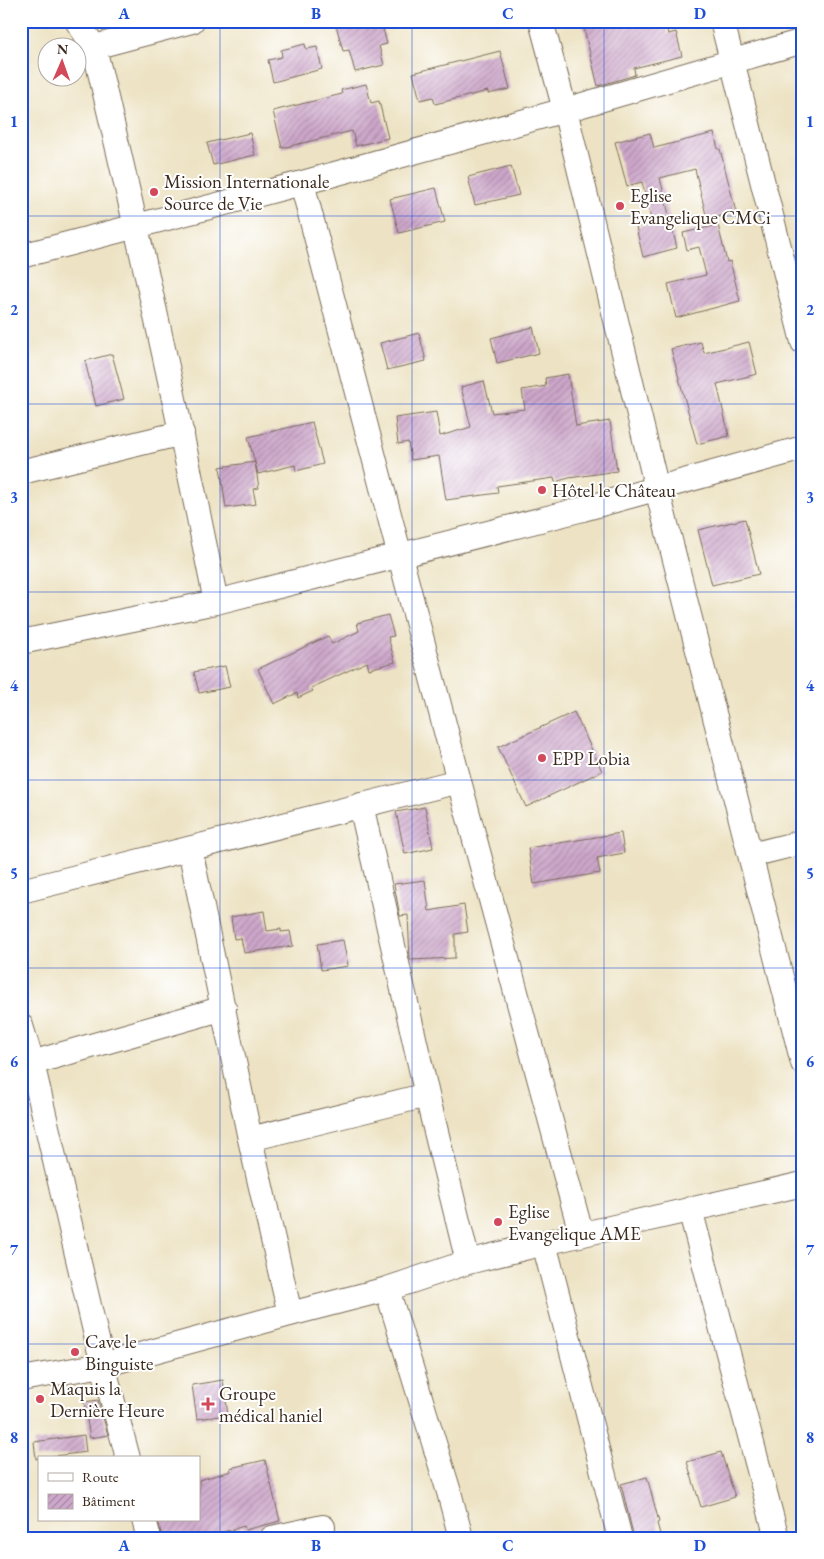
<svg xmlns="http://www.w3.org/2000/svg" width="824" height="1559" font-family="'EB Garamond',serif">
<defs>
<pattern id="building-hatch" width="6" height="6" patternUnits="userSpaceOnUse" patternTransform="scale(1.25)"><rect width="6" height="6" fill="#cda7cb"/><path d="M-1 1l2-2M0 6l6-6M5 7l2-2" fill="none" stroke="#a888a4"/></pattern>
</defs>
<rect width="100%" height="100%" fill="#fff"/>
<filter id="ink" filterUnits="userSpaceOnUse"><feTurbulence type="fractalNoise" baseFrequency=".02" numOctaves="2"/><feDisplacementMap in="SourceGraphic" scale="10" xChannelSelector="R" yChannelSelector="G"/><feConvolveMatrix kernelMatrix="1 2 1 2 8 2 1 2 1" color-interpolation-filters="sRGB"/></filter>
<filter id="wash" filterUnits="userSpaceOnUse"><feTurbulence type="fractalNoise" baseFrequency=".0096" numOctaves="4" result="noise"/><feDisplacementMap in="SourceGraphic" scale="20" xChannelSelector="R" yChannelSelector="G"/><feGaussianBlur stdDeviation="1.12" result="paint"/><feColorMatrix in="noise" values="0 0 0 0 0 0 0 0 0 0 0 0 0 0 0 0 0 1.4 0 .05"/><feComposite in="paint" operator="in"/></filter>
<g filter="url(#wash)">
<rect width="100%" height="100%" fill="#ede3c4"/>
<g id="blocks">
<!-- building -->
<path fill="url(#building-hatch)" d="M335,21h46l6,23 -8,2 5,19 -29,7 -6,-22 -6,1z
M599,21h66l3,13 8,-2 6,24 -48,12 1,7 -37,11 -15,-61z
M305,44l1,5 11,-2 5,22 -49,13 -5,-22 14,-3 -1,-7z
M500,51l10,38 -22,5v-3l-53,13 -2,-7 -13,3 -7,-27z
M366,84l5,19 8,-2 9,37 -32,8 -4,-15 -70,17 -9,-37 69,-17 -1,-4z
M250,133l5,22 -42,10 -6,-22z
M650,133l4,15 60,-15 4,16h2l16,63 -29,7 -12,-50 -35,9 17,70 -34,9 -7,-30 16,-4 -10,-41 -15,4 -12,-44z
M511,166l8,29 -44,10 -7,-28z
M436,188l9,34 -46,11 -9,-34z
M718,225l9,37 3,-1 10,40 -64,17 -8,-34 38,-9 -7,-28 -12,3 -4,-17z
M533,327l6,26 -42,10 -6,-25z
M419,333l7,28 -39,9 -7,-27z
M701,342l3,11 45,-11 8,32 -40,10 12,52 -32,8 -26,-95z
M112,354l12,45 -28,7 -11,-45z
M568,374l8,52 34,-5 7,50 -48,7 -14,4 -1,-4 -57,8 1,7 -52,7 -7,-44 -28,4 -3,-18 -10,2 -3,-26 41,-6 4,24 31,-9 -10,-40 23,-6 8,32 33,-4 -3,-19 24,-4 -1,-8z
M312,422l11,42 -27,7 -1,-6 -37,9 -10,-37z
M255,462l4,26 -6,1 3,15 -30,4 -6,-41z
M745,519l14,55 -47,11 -14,-55z
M388,615l6,21 -6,1 7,25 -26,7 -2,-7 -56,26 2,3 -15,7 -1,-5 -23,11 -16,-35 70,-33 4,8 27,-13 -2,-8z
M225,666l5,21 -31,6 -5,-21z
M574,712l28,59 -76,36 -28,-60z
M425,807l8,41 -28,6 -9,-42z
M621,833l3,20 -27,5 3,15 -66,11 -6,-36z
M425,880l4,31 35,-6 4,27 -13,2v24l-45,2 -2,-45 -8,1 -6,-32z
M264,911l3,20 14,-2v3l9,-1 3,15 -49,7 -3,-15 -7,1 -3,-22z
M343,940l5,26 -27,4 -4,-26z
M223,1380l5,35 -31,4 -5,-34z
M98,1400l10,35 -18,3 -6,-36z
M84,1435l2,17 -47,6 -3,1 -2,-17z
M721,1452l14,45 -34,10 -14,-45z
M265,1460l15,61 -35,9 -1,-4 -41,12h-41l-4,-18h41v-40l32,-9 -1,-3z
M647,1477l12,45 -2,1 4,15h-27l-13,-54z"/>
</g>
</g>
<g filter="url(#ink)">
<use href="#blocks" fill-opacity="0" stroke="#796b58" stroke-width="1"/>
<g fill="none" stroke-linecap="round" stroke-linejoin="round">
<!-- minor casing -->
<g stroke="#796b58" stroke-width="26">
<path id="minor" d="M77,21l17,26c44,184 85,369 122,555
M541,21l24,89 92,379 146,574
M722,21l81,321
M94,47l98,-26
M302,183l157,598 122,452
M21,256l281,-73 263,-73 238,-69
M21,472l161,-39
M21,642l195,-40 367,-93 220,-61
M361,805l66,290 41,167
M190,849l60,290 40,175
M751,855l52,-13
M21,891l438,-110
M21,1026l11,37 71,302 25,93
M21,1066l203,-58
M250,1139l177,-44
M690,1209l87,329
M544,1243l76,295
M387,1289l62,203 12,46
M21,1379l82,-14 187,-51 97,-25 81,-27 76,-19 259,-59
M144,1520l5,18
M272,1538l51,-11"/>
</g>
<!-- minor -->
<use href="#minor" stroke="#fff" stroke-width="24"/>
</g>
</g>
<!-- grid -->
<path fill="none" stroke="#1d4ed8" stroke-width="1" stroke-opacity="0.55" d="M220,21v1517M412,21v1517M604,21v1517M21,216h782M21,404h782M21,592h782M21,780h782M21,968h782M21,1156h782M21,1344h782"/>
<!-- markers -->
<g fill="#d1495b" stroke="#fff" stroke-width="2">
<circle cx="154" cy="192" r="5"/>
<circle cx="620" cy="206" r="5"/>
<circle cx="542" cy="490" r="5"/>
<circle cx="542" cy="758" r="5"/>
<circle cx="498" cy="1222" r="5"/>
<circle cx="75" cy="1352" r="5"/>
<circle cx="40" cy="1399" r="5"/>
<path d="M205.5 1396.5h5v5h5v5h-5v5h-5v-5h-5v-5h5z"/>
</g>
<g text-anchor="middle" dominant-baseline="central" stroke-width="4" stroke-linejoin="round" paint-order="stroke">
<!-- poi labels -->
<g font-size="19" fill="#3b2a1e" stroke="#fff" text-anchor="start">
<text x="164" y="181">Mission Internationale<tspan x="164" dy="22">Source de Vie</tspan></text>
<text x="630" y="195">Eglise<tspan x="630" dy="22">Evangelique CMCi</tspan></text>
<text x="552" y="490">Hôtel le Château</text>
<text x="552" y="758">EPP Lobia</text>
<text x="508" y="1211">Eglise<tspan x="508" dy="22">Evangelique AME</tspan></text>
<text x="85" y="1341">Cave le<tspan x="85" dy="22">Binguiste</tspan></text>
<text x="50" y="1388">Maquis la<tspan x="50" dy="22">Dernière Heure</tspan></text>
<text x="219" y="1393">Groupe<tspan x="219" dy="22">médical haniel</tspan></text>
</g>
</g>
<!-- margin -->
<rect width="824" height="1559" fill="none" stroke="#fff" stroke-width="55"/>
<!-- legend -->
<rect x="38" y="1456" width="162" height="65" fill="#ffffff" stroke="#b1aaa5"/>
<rect x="48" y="1473" width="25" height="8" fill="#ffffff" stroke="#b1aaa5"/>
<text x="82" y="1482" font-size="15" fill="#3b2a1e">Route</text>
<rect x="48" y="1494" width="25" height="15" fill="url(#building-hatch)" stroke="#b1aaa5"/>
<text x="82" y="1506" font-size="15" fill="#3b2a1e">Bâtiment</text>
<!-- north arrow -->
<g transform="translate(62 62) rotate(2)"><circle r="24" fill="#ffffff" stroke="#b1aaa5"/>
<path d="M0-4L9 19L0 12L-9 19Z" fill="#d1495b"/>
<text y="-8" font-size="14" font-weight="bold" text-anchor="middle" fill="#3b2a1e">N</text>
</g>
<rect x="28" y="28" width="768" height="1504" fill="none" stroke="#1d4ed8" stroke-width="2"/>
<g font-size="16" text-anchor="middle" font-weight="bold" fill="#1d4ed8">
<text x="124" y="19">A</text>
<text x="316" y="19">B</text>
<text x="508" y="19">C</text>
<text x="700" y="19">D</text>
<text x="14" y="127">1</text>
<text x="810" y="127">1</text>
<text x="14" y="315">2</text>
<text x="810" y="315">2</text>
<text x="14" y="503">3</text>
<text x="810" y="503">3</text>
<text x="14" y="691">4</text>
<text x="810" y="691">4</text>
<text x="14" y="879">5</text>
<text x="810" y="879">5</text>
<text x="14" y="1067">6</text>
<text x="810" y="1067">6</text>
<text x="14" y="1255">7</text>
<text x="810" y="1255">7</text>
<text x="14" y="1443">8</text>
<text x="810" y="1443">8</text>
<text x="124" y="1551">A</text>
<text x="316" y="1551">B</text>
<text x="508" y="1551">C</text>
<text x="700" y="1551">D</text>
</g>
</svg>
